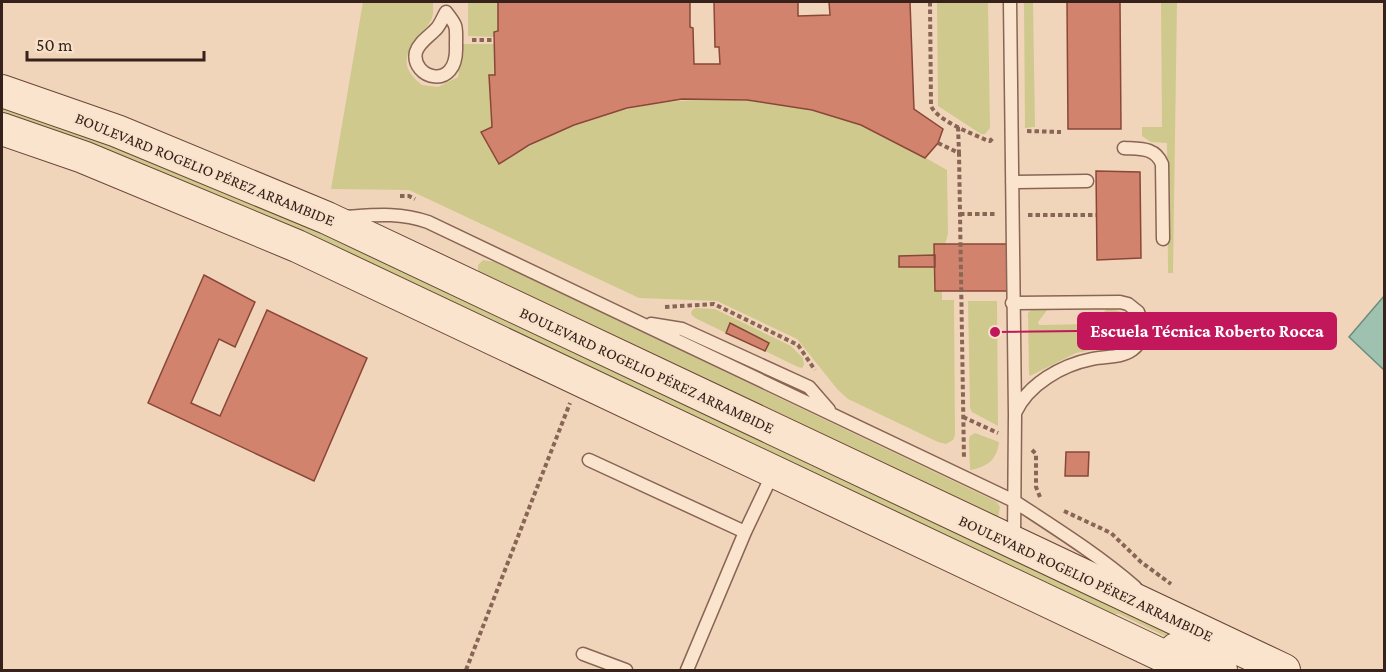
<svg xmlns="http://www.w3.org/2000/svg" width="1386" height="672" font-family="'Crimson Pro',serif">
<rect width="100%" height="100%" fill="#f1d5bb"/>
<!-- green -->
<path fill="#cfc98e" d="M363,2h70c0,6 1,13 -2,18 -14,25 -42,38 -9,65l16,2 20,-10 5,-33h31l1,31h-6l3,52 -11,6 18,31c90,-56 179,-75 283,-59 27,5 55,10 80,21 29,12 57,28 85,44l1,64 -3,10h-11l1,11 -36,1v11h36v23l7,1v9h12l1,135 -2,5 -7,4 -8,-2 -90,-43 -10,-9 -41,-51 -80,-38 -78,-3 -230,-108 -78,-1z
M468,2h30v29l-4,1v5l-26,-1z
M937,2h51l2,126 -5,6h-4l-43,-28z
M1024,2h9l2,125 -10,1z
M1161,2h16l-4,271h-5l-1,-130 -16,-1 -9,-6v-9h20z
M2,104l131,45 176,74 923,440 -3,4 -110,-53 -27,-1 -1090,-494z
M483,260l12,2 502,240 3,5 -2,11 -520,-245v-8z
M968,301h29l1,125 -26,-14 -2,-4z
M696,308l19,1 76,37 12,12 1,7 -2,3 -4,-1 -33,-16 4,-8 -39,-19 -4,9 -31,-15 -4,-4 1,-4z
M1032,309h16l-10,13 1,3 51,-1 17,-15c18,1 26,8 24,27l-10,9 -45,8 -46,23 -1,-2 -1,-61z
M975,433l24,9c-2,18 -12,25 -29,28l-1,-30 1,-4z"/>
<!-- water -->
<path fill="#9fc1b0" stroke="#678f7c" stroke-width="1.5" d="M1384,296v74l-35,-33z"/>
<!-- building -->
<path fill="#d2836d" stroke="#894738" stroke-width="1.5" d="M498,2h192v25l3,1 1,36h26l-1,-17h-4l-1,-45h84v14l32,-1 -1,-13h81l4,107 29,20 -5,14 -13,15 -64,-33 -49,-15 -65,-10 -65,-1 -55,9 -53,17 -45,20 -30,19 -18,-32 11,-5 -3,-52h6l-1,-43 4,-1z
M1067,2h53l1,127h-53z
M1096,171l44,1 1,86 -44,2z
M934,244h83l-1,47h-81z
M935,255v12h-36v-11z
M204,275l51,27 -20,45 -16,-8 -28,64 29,13 47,-106 100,48 -53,123 -166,-78z
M730,323l39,20 -4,8 -39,-18z
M1066,452h23l-1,24h-23z"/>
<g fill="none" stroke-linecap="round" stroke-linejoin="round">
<!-- lane casing -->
<g stroke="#886554" stroke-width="15">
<path id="lane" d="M1010,2l5,412 -1,126
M446,12c12,15 10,14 10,34 2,47 -46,32 -40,6 3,-10 14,-16 21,-24 4,-5 6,-11 9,-16z
M1124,148c16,1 31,-1 38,16l1,75
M1012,182l75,-1
M344,217c31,-2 55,-5 84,5l586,279c41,27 83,53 121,86
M1012,303l108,-1 8,2 10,8c6,14 7,28 -6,38 -11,8 -26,6 -40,9 -30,6 -64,25 -77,54
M651,324l31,5 127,58 20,23
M589,460l156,72
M583,654l43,16
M687,670l58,-138 28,-59"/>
</g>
<!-- secondary casing -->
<g stroke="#6a4637" stroke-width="34">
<path id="secondary" d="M2,91l115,40 210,87 957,452
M2,129l81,28 214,89 896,424
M1176,649l45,21"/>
</g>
<!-- path -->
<path stroke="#886554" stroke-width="4" stroke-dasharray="4.5 3" stroke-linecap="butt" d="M930,2l1,104c7,15 40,27 55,34l4,1 3,-3
M472,40h22
M958,127l1,26
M1027,131l34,1
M938,143l21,10 5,306
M400,196h9l6,3
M960,214h35
M1028,215h68
M665,307l49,-3 84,41 17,25
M963,417l35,16
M1032,450l4,4v33l4,10
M1064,511l47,22 30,29 30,22
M466,670l104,-267"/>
<!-- lane -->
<use href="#lane" stroke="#fbe4ce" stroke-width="12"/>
<!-- secondary -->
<use href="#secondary" stroke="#fbe4ce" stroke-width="32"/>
</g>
<g text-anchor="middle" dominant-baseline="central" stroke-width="4.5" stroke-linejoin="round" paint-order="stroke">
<!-- street labels -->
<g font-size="16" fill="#36221a" stroke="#f8e1cb">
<text transform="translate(205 169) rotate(22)">BOULEVARD ROGELIO PÉREZ ARRAMBIDE</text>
<text transform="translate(647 370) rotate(25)">BOULEVARD ROGELIO PÉREZ ARRAMBIDE</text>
<text transform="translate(1086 578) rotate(25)">BOULEVARD ROGELIO PÉREZ ARRAMBIDE</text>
</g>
</g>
<!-- callouts -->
<path fill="none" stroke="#c2185b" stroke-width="2" d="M995 332L1078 331"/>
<circle fill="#c2185b" stroke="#f8e1cb" stroke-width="2" cx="995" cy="332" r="6"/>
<rect fill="#c2185b" stroke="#c2185b" stroke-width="2" x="1078" y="313" width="258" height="36" rx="6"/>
<g font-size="18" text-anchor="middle" font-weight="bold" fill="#fff">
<text x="1207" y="337">Escuela Técnica Roberto Rocca</text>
</g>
<!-- border -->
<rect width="1386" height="672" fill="none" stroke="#36221a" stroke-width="6"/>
<!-- scale -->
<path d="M27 51v9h177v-9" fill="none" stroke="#36221a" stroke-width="3"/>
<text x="36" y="51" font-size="18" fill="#36221a" stroke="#f8e1cb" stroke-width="4.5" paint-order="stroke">50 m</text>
</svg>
